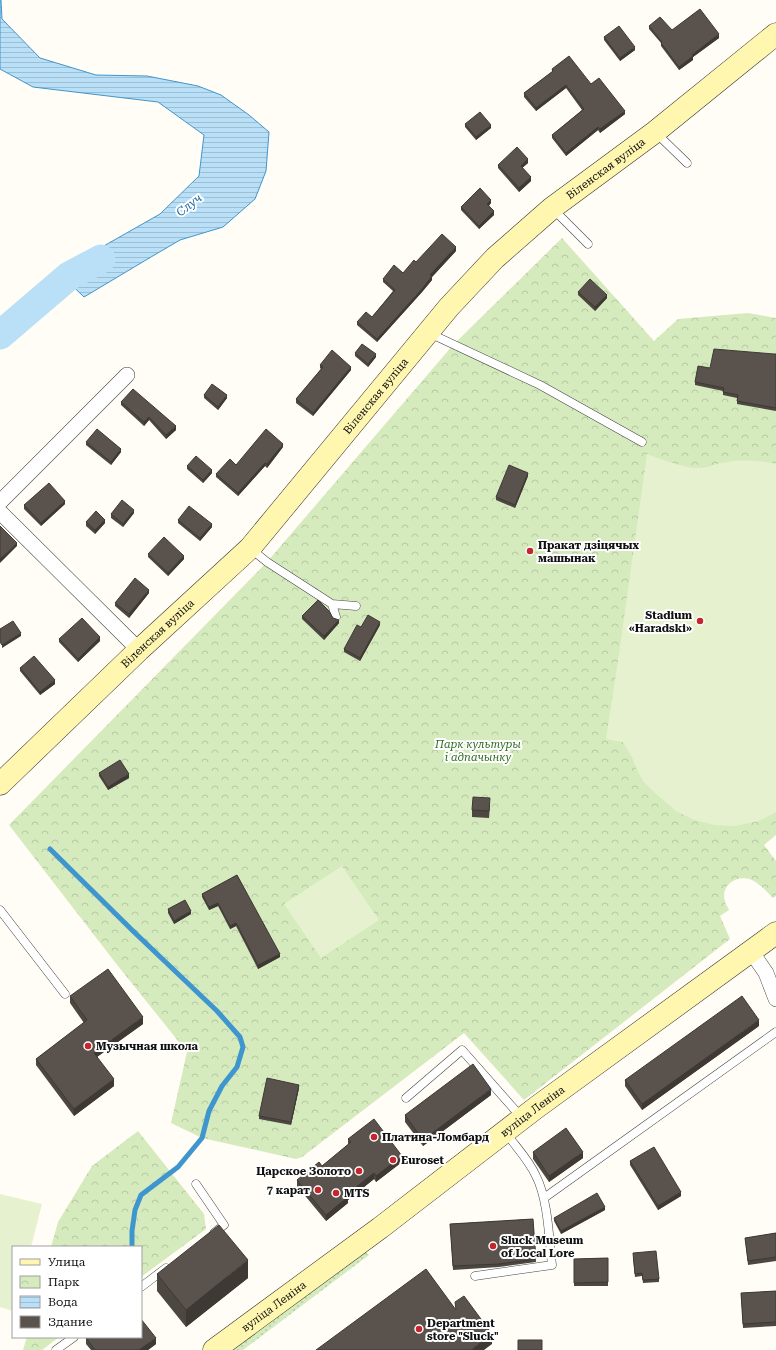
<svg xmlns="http://www.w3.org/2000/svg" width="776" height="1350" font-family="'Roboto Serif',serif">
<defs>
<pattern id="grass-dots" width="8" height="8" patternUnits="userSpaceOnUse"><rect width="8" height="8" fill="#d5ebbd"/><path d="M2 2h.1M6 6h.1" fill="none" stroke="#b6c8a1" stroke-width="1.8" stroke-linecap="round"/></pattern>
<pattern id="park-crowns" width="20" height="18" patternUnits="userSpaceOnUse"><rect width="20" height="18" fill="#d5ebbd"/><path d="M2 6a3 3 0 1 1 6 0M12 15a3 3 0 1 1 6 0" fill="none" stroke="#b6c8a1"/></pattern>
<pattern id="water-rules" width="6" height="5" patternUnits="userSpaceOnUse"><rect width="6" height="5" fill="#b9e0f7"/><path d="M0 2.5h6" fill="none" stroke="#9ebfd3"/></pattern>
</defs>
<rect width="100%" height="100%" fill="#fffdf5"/>
<!-- grass -->
<path fill="url(#grass-dots)" d="M365,1251l4,4 -126,95h-12z"/>
<!-- park -->
<path fill="url(#park-crowns)" d="M562,238l92,103 24,-22 70,-6 28,5v517l-12,10 12,16v35l-3,2c-7,-7 -12,-13 -21,-18 -15,-6 -32,5 -27,21 0,3 3,6 4,9l-9,6 10,23 -206,161 -60,-67 -162,124 -6,2 -94,-21 -31,-15 16,-71 -69,-86 -109,-141 258,-263 186,-217z
M138,1131l66,83 2,15 -65,48v-30h-90l7,-25 34,-56z
M27,1337h32l-17,13h-19z"/>
<!-- pitch -->
<path fill="#e6f2cf" d="M647,454c14,5 38,15 53,14 7,0 15,-4 21,-5 19,-4 36,-3 55,1v348l-17,9 -24,5 -22,-1 -21,-6 -16,-8 -22,-19 -11,-11 -7,-13 -4,-11 -9,-15 -17,-3 13,-85z
M342,866l37,54 -58,38 -37,-54z
M0,1194l42,10 -11,43h-18v64l-13,-4z"/>
<!-- water -->
<path fill="url(#water-rules)" stroke="#3f96cf" d="M0,0h1l1,19 38,39 56,17 51,1 51,10 23,9 28,20 20,17 -3,39 -11,28 -32,28 -43,13 -29,17 -67,40 -26,-25 102,-58 39,-38 5,-41 -46,-33 -125,-15 -33,-18z"/>
<g fill="none" stroke-linecap="round" stroke-linejoin="round">
<!-- stream -->
<path stroke="#3f96cf" stroke-width="5" d="M50,849l83,82 84,80 23,26 3,10 -6,20 -15,19 -13,25 -7,27 -24,29 -37,28 -6,15 -3,21v16"/>
<!-- river -->
<path stroke="#b9e0f7" stroke-width="29" d="M0,335l69,-59 32,-17"/>
<!-- lane casing -->
<g stroke="#444" stroke-width="9">
<path id="lane" d="M655,132l32,31
M552,208l36,36
M429,333l111,52 102,57
M251,549l16,13 65,42 4,13
M332,604l24,2
M0,910l65,84
M406,1098l56,-48 60,68
M196,1184l28,41 -10,8
M544,1198l232,-166
M475,1276l77,-11c-3,-27 -4,-66 -16,-89 -7,-16 -20,-29 -30,-43
M141,1287l25,-19
M56,1350l18,-13"/>
</g>
<!-- street casing -->
<g stroke="#444" stroke-width="16">
<path id="street" d="M0,502l127,-127
M0,512l139,138
M751,951l15,22 10,26"/>
</g>
<!-- secondary casing -->
<g stroke="#333" stroke-width="23">
<g id="secondary">
<path id="s1" d="M0,784l139,-134 111,-102 199,-241 46,-49 57,-50 103,-76 121,-98"/>
<path id="s2" d="M214,1350l166,-122 157,-121 239,-174"/>
</g>
</g>
<!-- lane -->
<use href="#lane" stroke="#fff" stroke-width="8"/>
<!-- street -->
<use href="#street" stroke="#fff" stroke-width="15"/>
<!-- secondary -->
<use href="#secondary" stroke="#fff6b0" stroke-width="22"/>
</g>
<!-- wall -->
<path fill="#4d4742" d="M649,26l23,4 47,8 -26,19v3l-14,10 -18,-24v-3l-12,-14z
M604,37l31,13 -15,11 -16,-21z
M552,69l39,15 34,30 -25,19 -2,-3 -32,26 -14,-18v-3l30,-25 -16,-22 -30,23 -12,-14v-4l28,-21z
M465,124l26,4 -15,12 -11,-13z
M528,163l-6,5 9,13 -12,11 -21,-24v-3z
M491,203l-2,3 5,9 -15,14 -18,-19v-3z
M456,251l-24,26v3l-10,12 -45,50 -20,-17v-3l15,-5 21,-26 -10,-9v-3l20,-6 13,-11z
M578,292l29,6 -12,13 -17,-16z
M355,353l21,4 -8,10 -13,-11z
M776,354v57l-39,-7v-6l-14,-3v-4l-28,-6v-3l15,-14z
M320,365l31,5 -38,46 -17,-13v-4l25,-30 -1,-1z
M204,395l23,3 -9,12 -14,-12z
M121,402l55,28 -10,9 -17,-19 -5,6 -23,-21z
M86,442l35,10 -10,13 -25,-20z
M283,447l-16,21 -2,-2 -27,30 -22,-19v-3l20,-9z
M187,466l25,7 -9,10 -16,-14z
M528,476l-13,32 -19,-8v-3z
M65,504l-24,22 -17,-17v-4z
M134,513l-11,14 -12,-9v-4z
M178,520l34,7 -12,14 -22,-18z
M86,522l19,1 -10,11 -9,-8z
M148,554l36,5 -16,17 -20,-19z
M149,593l-20,25 -14,-12v-3z
M302,616l31,2 6,5 -15,17 -22,-21z
M380,625l-20,36 -16,-9v-3z
M59,639l41,2 -22,21 -19,-20z
M20,668l35,16 -15,11 -20,-24z
M99,773l30,5 -21,12 -9,-14z
M490,805l-1,13 -17,-1v-7z
M237,875l43,82 -22,12 -22,-43 -6,3 -12,-23 -9,4 -7,-13v-3z
M168,909l23,5 -17,10 -6,-11z
M70,996l73,28 -46,33 17,29 -40,30 -38,-51v-6l48,-36 -14,-20z
M759,1026l-117,84 -17,-24v-6z
M299,1088l-8,37 -32,-6v-3z
M491,1095l-68,51 -18,-24v-7z
M348,1139l54,23 -26,20 -2,-3 -26,21v3l-22,18 -29,-35v-6l25,-14 26,-21z
M533,1152l50,6 -34,24 -16,-23z
M630,1161l51,35 -23,14 -28,-45z
M605,1210l-44,24 -7,-13v-3z
M533,1219l3,43 -37,5 -46,3 -3,-46z
M776,1233v28l-28,4 -3,-27z
M633,1257l26,22v3l-16,1 -1,-7 -7,1z
M608,1258v28h-34v-27z
M157,1274l91,4 -62,49 -29,-36z
M776,1291v35l-33,2 -2,-35z
M86,1338l70,6 -8,6h-57l-5,-6z"/>
<!-- shaded-wall -->
<path fill="#3f3936" d="M719,34v4l-26,19v3l-14,10v-3l13,-12z
M635,47v3l-15,11v-3z
M566,85v3l-30,23v-3z
M625,111v3l-25,19v-4z
M491,125v3l-15,12v-3z
M598,127v3l-32,26v-3z
M528,159v4l-7,6v-3z
M531,177v4l-12,11v-4z
M491,200v3l-4,4v-3z
M494,211v4l-15,14v-3z
M456,247v4l-24,26v3l-10,12 -45,50v-3l53,-64z
M607,295v3l-12,13v-4z
M376,354v3l-8,10v-3z
M351,367v3l-38,46v-3z
M227,395v3l-9,12v-3z
M149,417v3l-5,6v-4z
M176,426v4l-10,9v-4z
M283,444v3l-16,21v-4z
M121,449v3l-10,13v-3z
M265,463v3l-27,30v-3z
M212,470v3l-9,10v-3z
M528,473v3l-13,32v-3z
M65,501v3l-24,22v-3z
M134,510v3l-11,14v-3z
M105,520v3l-10,11v-4z
M212,524v3l-12,14v-3z
M17,543v3l-17,17v-4z
M184,556v3l-16,17v-3z
M149,590v3l-20,25v-4z
M339,620v3l-15,17v-4z
M380,622v3l-20,36v-3z
M21,633v3l-19,12v-3z
M100,637v4l-22,21v-3z
M55,680v4l-15,11v-3z
M129,774v4l-21,12v-3z
M218,903v3l-9,4v-3z
M191,911v3l-17,10v-3z
M236,923v3l-6,3v-3z
M280,954v3l-22,12v-4z
M143,1017v7l-49,35v-6z
M759,1020v6l-117,84v-6z
M114,1079v7l-40,30v-7z
M299,1085v3l-8,37v-3z
M491,1089v6l-68,51v-6z
M583,1152v6l-34,24v-6z
M402,1156v6l-26,20v-6z
M374,1173v6l-26,21v3l-22,18v-6l20,-20z
M681,1192v4l-23,14v-4z
M605,1207v3l-44,24v-3z
M248,1260v18l-62,49v-17z
M492,1334v10l-8,6h-13z
M156,1338v6l-8,6h-9z"/>
<!-- building -->
<path fill="#5a524d" stroke="#3f3936" d="M700,9l19,25 -27,21 1,1 -14,11 -18,-24 1,-1 -13,-16 11,-9 12,13z
M619,26l16,21 -15,11 -16,-21z
M569,56l22,28 8,-6 26,33 -25,18 -2,-2 -32,26 -14,-18 32,-26 -18,-24 -30,23 -12,-15 29,-22 -1,-2z
M480,112l11,13 -15,12 -11,-13z
M517,147l11,12 -7,7 10,11 -12,11 -21,-23z
M480,188l11,12 -4,4 7,7 -15,15 -18,-19z
M442,234l14,13 -26,28 2,1 -10,13 -45,50 -20,-17 9,-10 6,5 23,-27 -12,-11 11,-14 9,8 11,-13 2,2z
M590,279l17,16 -12,12 -17,-15z
M362,344l14,10 -8,10 -13,-11z
M714,349l60,5h2v54l-39,-7 1,-6 -15,-3 1,-4 -29,-6 3,-16 12,2z
M332,350l19,17 -38,46 -17,-14 27,-32 -3,-2z
M212,384l15,11 -9,12 -14,-12z
M133,389l43,37 -10,9 -17,-18 -5,5 -23,-20z
M97,429l24,20 -10,13 -25,-20z
M266,429l17,15 -16,20 -2,-1 -27,30 -22,-19 14,-15 6,6z
M196,456l16,14 -9,10 -16,-14z
M509,465l19,8 -13,32 -19,-8z
M49,483l16,18 -24,22 -17,-18z
M122,500l12,10 -11,14 -12,-10z
M189,506l23,18 -12,14 -22,-18z
M96,511l9,9 -10,10 -9,-8z
M0,526l17,17 -17,16z
M164,537l20,19 -16,17 -20,-19z
M135,578l14,12 -20,24 -14,-11z
M318,600l11,11 4,7 6,2 -15,16 -22,-20z
M368,615l12,7 -20,36 -16,-9 13,-24 4,2z
M82,618l18,19 -22,22 -19,-20z
M13,621l8,12 -19,12 -2,-3v-13z
M34,656l21,24 -15,12 -20,-24z
M120,760l9,14 -21,13 -9,-14z
M473,797l17,1 -1,13 -17,-1z
M237,875l43,79 -22,11 -22,-42 -6,3 -12,-23 -9,4 -7,-13z
M185,900l6,11 -17,10 -6,-12z
M108,969l35,48 -49,36 20,26 -40,30 -38,-50 51,-39 -17,-24z
M742,996l17,24 -117,84 -17,-24z
M473,1064l18,25 -68,51 -18,-25z
M267,1078l32,7 -8,37 -32,-6z
M374,1119l28,37 -26,20 -2,-3 -28,22 2,2 -22,18 -29,-35 22,-18 3,4 29,-24 -3,-3z
M566,1128l17,24 -34,24 -16,-24z
M654,1147l27,45 -23,14 -28,-45z
M597,1193l8,14 -44,24 -7,-13z
M533,1219l3,40 -37,5 -46,2 -3,-42z
M219,1225l29,35 -62,50 -29,-36z
M776,1233v24l-28,4 -3,-23z
M656,1251l3,28 -16,1 -1,-7 -7,1 -2,-21z
M608,1258v24l-34,1v-24z
M426,1269l30,41 -1,-8 9,-6 28,38 -21,16h-155z
M776,1291v31l-33,2 -2,-31z
M141,1319l15,19 -17,12h-44l-9,-12 1,-1h54z
M518,1340h24v10h-24z"/>
<!-- markers -->
<g fill="#c4262e" stroke="#fff" stroke-width="1.5">
<circle cx="530" cy="551" r="4"/>
<circle cx="700" cy="621" r="4"/>
<circle cx="88" cy="1046" r="4"/>
<circle cx="374" cy="1137" r="4"/>
<circle cx="393" cy="1160" r="4"/>
<circle cx="359" cy="1171" r="4"/>
<circle cx="318" cy="1190" r="4"/>
<circle cx="336" cy="1193" r="4"/>
<circle cx="493" cy="1246" r="4"/>
<circle cx="419" cy="1329" r="4"/>
</g>
<g text-anchor="middle" dominant-baseline="central" stroke-width="4" stroke-linejoin="round" paint-order="stroke">
<!-- street labels -->
<g font-size="11" fill="#111" stroke="#fff">
<text stroke="none"><textPath href="#s1" startOffset="866">Віленская вуліца</textPath></text>
<text stroke="none"><textPath href="#s1" startOffset="541">Віленская вуліца</textPath></text>
<text stroke="none"><textPath href="#s1" startOffset="218">Віленская вуліца</textPath></text>
<text stroke="none"><textPath href="#s2" startOffset="398">вуліца Леніна</textPath></text>
<text stroke="none"><textPath href="#s2" startOffset="74">вуліца Леніна</textPath></text>
</g>
<!-- poi labels -->
<g font-size="11" font-weight="bold" fill="#111" stroke="#fff" text-anchor="start">
<text x="538" y="545">Пракат дзіцячых<tspan x="538" dy="13">машынак</tspan></text>
<text x="692" y="615" text-anchor="end">Stadium<tspan x="692" dy="13">«Haradski»</tspan></text>
<text x="96" y="1046">Музычная школа</text>
<text x="382" y="1137">Платина-Ломбард</text>
<text x="401" y="1160">Euroset</text>
<text x="351" y="1171" text-anchor="end">Царское Золото</text>
<text x="310" y="1190" text-anchor="end">7 карат</text>
<text x="344" y="1193">MTS</text>
<text x="501" y="1240">Sluck Museum<tspan x="501" dy="13">of Local Lore</tspan></text>
<text x="427" y="1323">Department<tspan x="427" dy="13">store "Sluck"</tspan></text>
</g>
<!-- park labels -->
<g font-size="11" font-style="italic" fill="#2f6b1f" stroke="#fff">
<text x="478" y="744">Парк культуры<tspan x="478" dy="13">і адпачынку</tspan></text>
</g>
<!-- water labels -->
<g font-size="12" font-style="italic" fill="#1768a6" stroke="#fff">
<text transform="translate(189 205) rotate(-38)">Случ</text>
</g>
</g>
<!-- legend -->
<rect x="12" y="1246" width="130" height="92" fill="#ffffff" stroke="#a0a0a0"/>
<rect x="20" y="1259" width="20" height="6" fill="#fff6b0" stroke="#a0a0a0"/>
<text x="48" y="1266" font-size="12" fill="#111111">Улица</text>
<rect x="20" y="1276" width="20" height="12" fill="url(#park-crowns)" stroke="#a0a0a0"/>
<text x="48" y="1286" font-size="12" fill="#111111">Парк</text>
<rect x="20" y="1296" width="20" height="12" fill="url(#water-rules)" stroke="#a0a0a0"/>
<text x="48" y="1306" font-size="12" fill="#111111">Вода</text>
<rect x="20" y="1316" width="20" height="12" fill="#5a524d" stroke="#a0a0a0"/>
<text x="48" y="1326" font-size="12" fill="#111111">Здание</text>
</svg>
